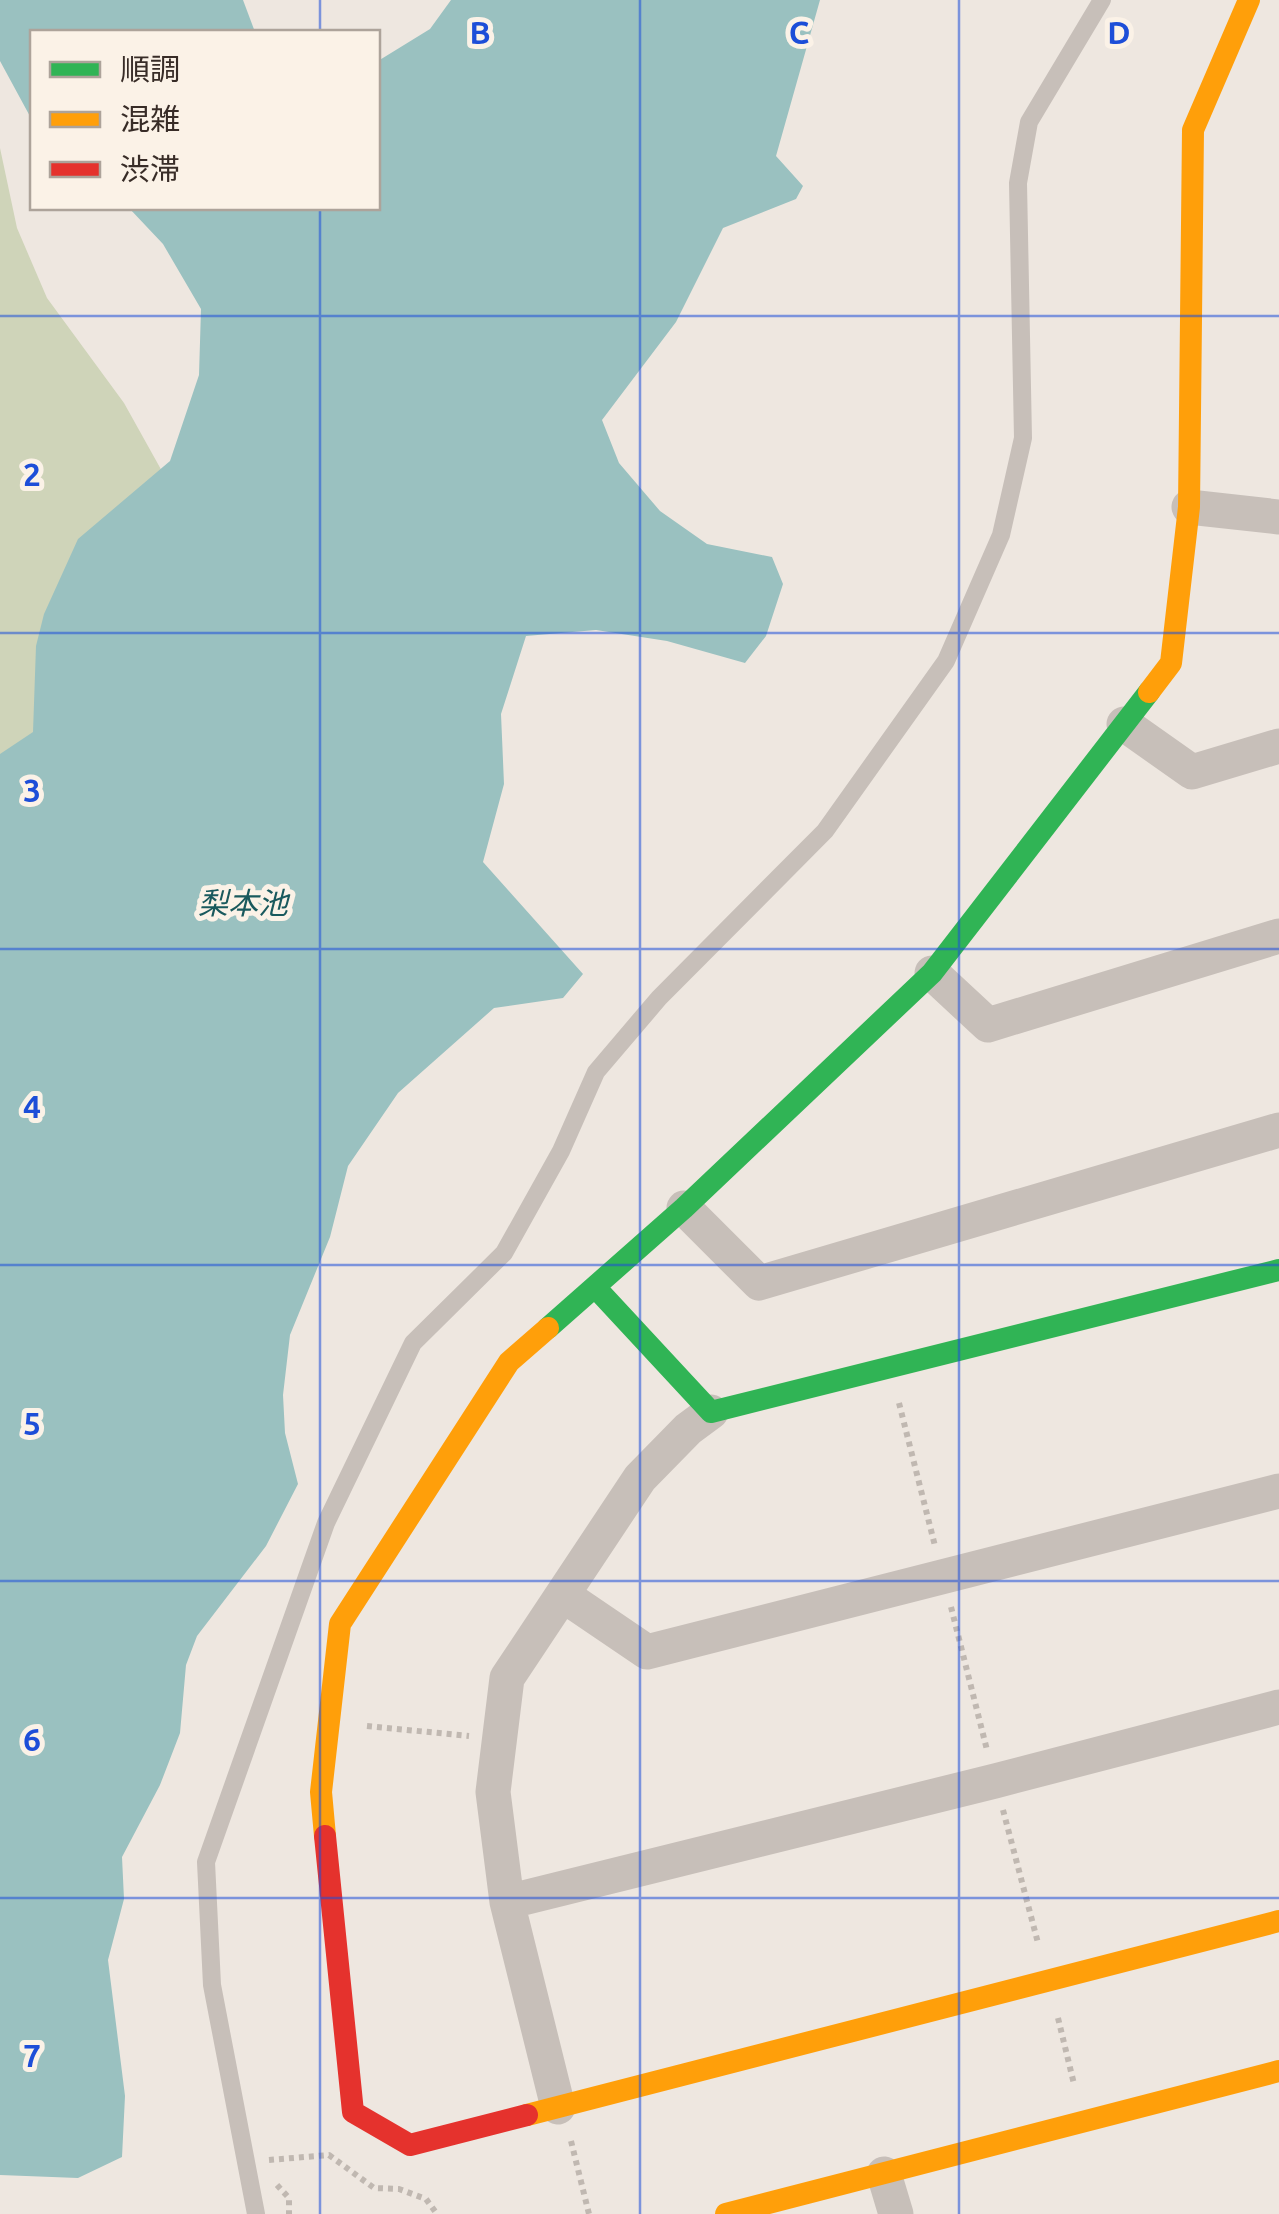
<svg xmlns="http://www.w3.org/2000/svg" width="1279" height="2214" font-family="Ubuntu,'Noto Sans JP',sans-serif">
<rect width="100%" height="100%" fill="#eee7e0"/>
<!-- green -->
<path fill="#cfd4b9" d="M0,148l17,80 30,70 77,105 39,70 -163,423z"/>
<!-- water -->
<path fill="#9ac1c0" d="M0,0h243l12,32h-223v88l-32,-59z
M451,0h369l-44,156 27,30 -7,13 -73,29 -47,94 -74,98 17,43 41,48 47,33 65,13 11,27 -17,52 -21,27 -78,-22 -71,-11 -70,6 -25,78 3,70 -21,78 100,112 -20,24 -69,10 -96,85 -50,73 -18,71 -40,98 -7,60 2,38 13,51 -32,62 -69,90 -11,29 -6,68 -20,52 -38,72 2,42 -16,61 17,136 -3,61 -44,21 -78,-3v-1421l33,-22 3,-86 8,-32 34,-75 92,-78 29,-86 2,-66 -38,-65 -34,-36h249v-147l52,-32z"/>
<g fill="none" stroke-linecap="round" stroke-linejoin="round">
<!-- path -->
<path stroke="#c0b8b1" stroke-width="6" stroke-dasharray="5 5" stroke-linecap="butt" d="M899,1403l36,143
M951,1607l36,143
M367,1726l102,10
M1003,1810l35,133
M1058,2018l16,66
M571,2141l18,73
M269,2160l60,-5 45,33 25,1 27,10 11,15
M277,2185l12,13v16"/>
<!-- lane -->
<path stroke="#c7bfb9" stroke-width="18" d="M256,2214l-44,-229 -6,-123 120,-339 87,-180 91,-90 57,-102 35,-79 63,-74 166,-167 121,-170 55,-126 22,-97 -5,-255 11,-61 73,-122"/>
<!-- street -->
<path stroke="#c7bfb9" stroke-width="35" d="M1189,507l90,10
M1124,724l68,48 87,-26
M932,973l56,52 291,-89
M684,1208l75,75 520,-153
M563,1595l84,57 632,-161
M507,1902l488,-121 284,-74
M558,2107l-51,-205 -14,-110 14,-114 133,-200 48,-49 23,-17
M884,2174l12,40"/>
<!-- fast -->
<path stroke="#30b455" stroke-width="22" d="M595,1287l116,125 568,-142
M548,1328l136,-120 248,-235 217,-281"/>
<!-- slow -->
<path stroke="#ff9f0a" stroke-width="22" d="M1149,692l22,-29 18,-156 4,-377 56,-130
M325,1836l-4,-44 19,-168 169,-262 39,-34
M527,2115l752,-194
M726,2214l553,-143"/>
<!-- jam -->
<path stroke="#e5322d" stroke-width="22" d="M325,1836l28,276 57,33 117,-30"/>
</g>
<!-- grid -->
<path fill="none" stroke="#1d4ed8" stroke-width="2.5" stroke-opacity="0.55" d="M320,0v32M640,0v2214M959,0v2214M320,208v2006M0,316h1279M0,633h1279M0,949h1279M0,1265h1279M0,1581h1279M0,1898h1279"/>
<g text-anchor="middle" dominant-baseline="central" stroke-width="10" stroke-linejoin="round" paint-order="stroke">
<!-- water labels -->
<g font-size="30" font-style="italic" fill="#19595d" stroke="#fbf2e7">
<text x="243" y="903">梨本池</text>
</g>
</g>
<g font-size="32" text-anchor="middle" font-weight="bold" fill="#1d4ed8" stroke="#fbf2e7" stroke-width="10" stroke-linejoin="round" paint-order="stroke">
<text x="480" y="44">B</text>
<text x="799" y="44">C</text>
<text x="1119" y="44">D</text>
<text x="32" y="486">2</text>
<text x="32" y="802">3</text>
<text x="32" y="1118">4</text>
<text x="32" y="1435">5</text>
<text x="32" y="1751">6</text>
<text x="32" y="2067">7</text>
</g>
<!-- legend -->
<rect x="30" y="30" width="350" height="180" fill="#fbf2e7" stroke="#ada39a" stroke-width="2.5"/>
<rect x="50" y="62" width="50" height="15" fill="#30b455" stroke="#ada39a" stroke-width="2.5"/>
<text x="120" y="80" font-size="30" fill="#382c27">順調</text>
<rect x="50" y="112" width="50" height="15" fill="#ff9f0a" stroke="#ada39a" stroke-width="2.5"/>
<text x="120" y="130" font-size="30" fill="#382c27">混雑</text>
<rect x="50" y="162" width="50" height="15" fill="#e5322d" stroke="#ada39a" stroke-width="2.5"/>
<text x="120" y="180" font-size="30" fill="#382c27">渋滞</text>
</svg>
